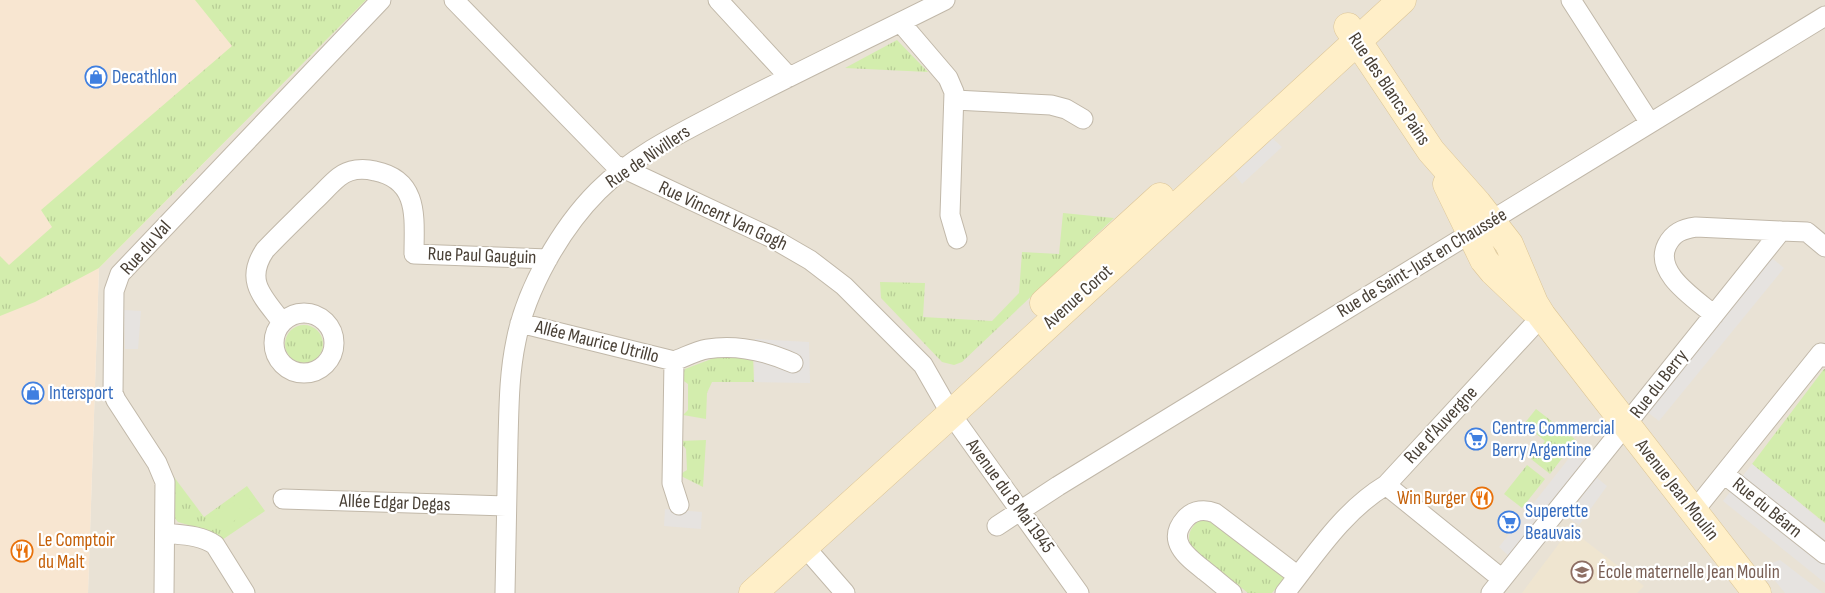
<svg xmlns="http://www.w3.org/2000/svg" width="1825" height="593" font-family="'Sofia Sans Condensed',sans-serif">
<defs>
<pattern id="grass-tufts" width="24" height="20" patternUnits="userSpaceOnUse" patternTransform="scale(1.25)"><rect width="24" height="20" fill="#d3edad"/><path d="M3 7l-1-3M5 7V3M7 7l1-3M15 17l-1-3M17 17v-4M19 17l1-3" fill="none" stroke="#b7cc95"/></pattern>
</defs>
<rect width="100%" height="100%" fill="#f5f0e8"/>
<!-- residential -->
<path fill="#e9e2d5" d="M366,0h1459v593h-1737l11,-325z"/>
<!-- commercial -->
<path fill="#f8e6d1" d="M0,0h366l-267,268 -11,325h-88z"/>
<!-- education -->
<path fill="#efe5d0" d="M1570,529l74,57 -7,7h-115z"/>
<!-- grass -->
<path fill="url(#grass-tufts)" d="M195,0h171l-267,268 -64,34 -35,14v-60l9,9 43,-38 -11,-17 191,-164z
M897,40l31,32 -83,-4z
M1063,213l51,5 -152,144 -8,3 -12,-3 -61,-64 -1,-16 45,1 -2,34 69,4 27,-28 3,-41 37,2z
M285 344a19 19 0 1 1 38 0a19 19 0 1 1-38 0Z
M753,356l1,26h-42l-5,11 -1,26 -23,-4 5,-5v-26l-7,-5 4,-10 29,-11z
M1824,369h1v154l-73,-59z
M1536,409l40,31 -26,34 -19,-15 14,-18 -21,-17z
M706,440l-3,47 -24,-12 8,-5 -1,-21 -7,-8z
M1527,465l18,14 -23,29 -18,-14z
M174,477l30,40 43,-31 18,25 -43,29 -20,-11 -24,-7 -5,-6 -1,-5z
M1211,519l74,59 -13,15h-24l-57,-45c-4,-13 -2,-18 8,-28z"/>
<!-- garden -->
<path fill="#d3edad" d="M246,493l9,12 -33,25 -9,-12z"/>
<!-- parking -->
<path fill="#e6e3e0" d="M1272,138l10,9 -40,37 -9,-11z
M1772,258l12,10 -125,153 -13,-10z
M124,310l17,1 -3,38h-13z
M755,339l54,3 1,41 -56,-1z
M1577,448l12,9 -79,100 -11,-10z
M1752,464l73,60v59l-102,-82z
M1596,477l11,9 -28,39 -12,-8z
M665,509l37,3 -1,17 -37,-3z
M1780,560l43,33h-38l-22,-27z"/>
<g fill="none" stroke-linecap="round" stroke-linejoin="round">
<!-- street casing -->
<g stroke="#c1b8a9" stroke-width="21">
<path id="street" d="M454,0l160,164 158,74 38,22 34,26 79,79 28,49 128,179
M718,0l71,77
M1571,0l79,123
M901,23l47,55 6,14 -4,123 7,24
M955,100l96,5 15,4 17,10
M274 343a30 30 0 1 1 60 0a30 30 0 1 1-60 0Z
M1714,315c-18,-16 -61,-42 -47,-70 6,-12 15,-16 29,-18l85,4
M282,322c-19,-25 -38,-41 -17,-72 16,-17 33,-33 49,-49 8,-7 16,-17 25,-24 10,-8 24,-9 36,-6 45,9 39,48 39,83l134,5
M520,323l154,38 -2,122 7,22
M674,361c11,-4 22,-10 33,-12 30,-5 59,2 86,14
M1724,474l101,80
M1386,485l116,94
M283,499l223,7
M1694,511l127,-158 4,4
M997,526l61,-40 767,-470
M165,533c17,2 36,2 50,12l30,48
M804,546l41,47
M164,593l1,-111 -8,-19 -41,-63 -3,-7 1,-102 6,-17 261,-274
M505,593c1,-51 2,-102 3,-153 1,-33 1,-66 8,-99 10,-52 45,-113 82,-150 38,-38 89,-61 136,-86 70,-36 141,-70 211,-105
M1232,593c-9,-7 -18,-15 -27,-22 -18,-14 -40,-30 -19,-53 8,-8 19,-9 29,-5l83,63
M1285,593c30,-38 58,-82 101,-108l156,-169
M1491,593l290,-362 26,1 18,15"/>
</g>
<!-- secondary casing -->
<g stroke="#dcc596" stroke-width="29">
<path id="secondary" d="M1348,27l83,124 46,52 32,41 25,59 8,13 215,277
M1447,184l37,76 9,11 39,37
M1044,303l116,-106
M753,593l198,-179 451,-414"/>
</g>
<!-- street -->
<use href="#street" stroke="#fff" stroke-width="19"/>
<!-- secondary -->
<use href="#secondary" stroke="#ffefc8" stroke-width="28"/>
</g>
<!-- icons -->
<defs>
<g id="shop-ring" transform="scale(1.125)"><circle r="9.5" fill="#fff" stroke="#3f7fe0" stroke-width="1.5"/><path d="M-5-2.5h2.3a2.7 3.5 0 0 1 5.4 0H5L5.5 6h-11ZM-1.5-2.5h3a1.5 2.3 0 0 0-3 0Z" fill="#3f7fe0"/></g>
<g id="supermarket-ring" transform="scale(1.125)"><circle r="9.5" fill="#fff" stroke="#3f7fe0" stroke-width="1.5"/><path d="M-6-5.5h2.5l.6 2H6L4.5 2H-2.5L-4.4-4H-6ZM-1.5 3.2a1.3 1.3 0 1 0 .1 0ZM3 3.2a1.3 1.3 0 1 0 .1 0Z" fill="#3f7fe0"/></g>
<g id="restaurant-ring" transform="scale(1.125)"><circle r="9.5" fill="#fff" stroke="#e8710a" stroke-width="1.5"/><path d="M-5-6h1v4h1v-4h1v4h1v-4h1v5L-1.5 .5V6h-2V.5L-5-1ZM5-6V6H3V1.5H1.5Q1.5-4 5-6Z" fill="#e8710a"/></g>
<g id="school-ring" transform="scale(1.125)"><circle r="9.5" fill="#fff" stroke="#8d6e63" stroke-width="1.5"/><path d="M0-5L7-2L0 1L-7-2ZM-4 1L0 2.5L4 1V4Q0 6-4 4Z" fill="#8d6e63"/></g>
</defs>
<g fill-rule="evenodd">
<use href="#shop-ring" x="96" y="77"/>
<use href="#shop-ring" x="33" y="393"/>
<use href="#supermarket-ring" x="1476" y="439"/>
<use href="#restaurant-ring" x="1482" y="498"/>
<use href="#supermarket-ring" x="1509" y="522"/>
<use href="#restaurant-ring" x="22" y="551"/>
<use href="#school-ring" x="1582" y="572"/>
</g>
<g text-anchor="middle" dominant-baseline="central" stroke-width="4.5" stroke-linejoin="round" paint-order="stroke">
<!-- shop labels -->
<g font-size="19" fill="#366cbe" stroke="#fff" text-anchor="start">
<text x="112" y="77">Decathlon</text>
<text x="49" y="393">Intersport</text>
<text x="1492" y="428">Centre Commercial<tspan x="1492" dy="22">Berry Argentine</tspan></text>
<text x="1525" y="511">Superette<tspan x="1525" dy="22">Beauvais</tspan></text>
</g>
<!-- street labels -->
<g font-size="19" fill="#494036" stroke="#fff">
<text transform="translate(1389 89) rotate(56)">Rue des Blancs Pains</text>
<text transform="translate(648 157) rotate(-34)">Rue de Nivillers</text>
<text transform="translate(723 216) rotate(25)">Rue Vincent Van Gogh</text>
<text transform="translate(146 248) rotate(-48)">Rue du Val</text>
<text transform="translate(482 256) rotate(2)">Rue Paul Gauguin</text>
<text transform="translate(1422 263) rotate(-31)">Rue de Saint-Just en Chaussée</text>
<text transform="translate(1078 297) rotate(-42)">Avenue Corot</text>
<text transform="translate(597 342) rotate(14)">Allée Maurice Utrillo</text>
<text transform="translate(1659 384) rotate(-52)">Rue du Berry</text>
<text transform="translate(1441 425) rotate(-47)">Rue d'Auvergne</text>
<text transform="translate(1677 490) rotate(52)">Avenue Jean Moulin</text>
<text transform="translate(1010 496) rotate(54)">Avenue du 8 Mai 1945</text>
<text transform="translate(395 503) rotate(2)">Allée Edgar Degas</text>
<text transform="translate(1767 508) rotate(39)">Rue du Béarn</text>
</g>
<!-- food labels -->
<g font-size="19" fill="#c56008" stroke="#fff" text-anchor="end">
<text x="1466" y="498">Win Burger</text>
<text x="38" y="540" text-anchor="start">Le Comptoir<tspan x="38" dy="22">du Malt</tspan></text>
</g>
<!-- education labels -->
<g font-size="19" fill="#785e54" stroke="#fff" text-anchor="start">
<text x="1598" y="572">École maternelle Jean Moulin</text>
</g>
</g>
</svg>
